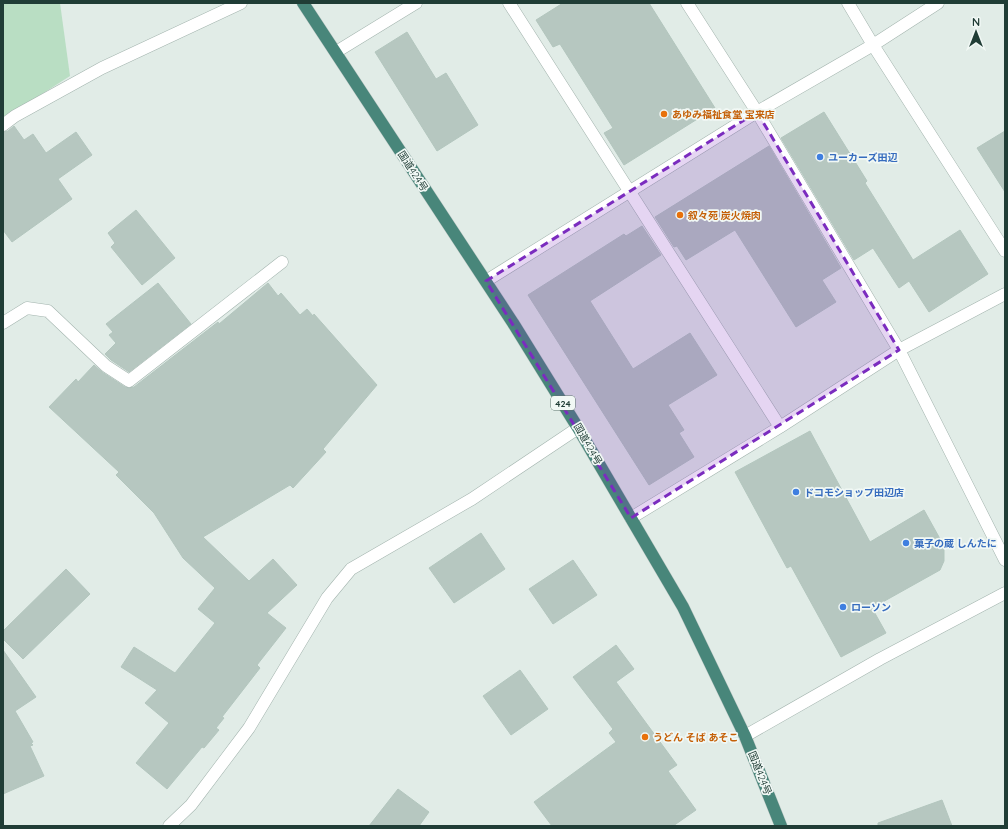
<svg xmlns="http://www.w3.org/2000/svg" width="1008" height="829" font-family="Quicksand,'Noto Sans JP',sans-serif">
<rect width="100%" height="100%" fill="#e1ece7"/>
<!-- green -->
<path fill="#b9dec3" d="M3,3h57l10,73 -67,43z"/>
<!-- building -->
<path fill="#b6c7c0" stroke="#b3c6be" d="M563,3h86l66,105 -91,57 -20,-32 9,-5 -53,-84 -7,3 -17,-27z
M407,32l29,47 10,-6 32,52 -41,26 -62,-99z
M824,112l43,69 -2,2 48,77 47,-30 28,44 -59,38 -20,-31 -10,7 -26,-40 -19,12 -73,-122z
M14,126l10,14 9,-6 13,19 30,-21 16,23 -34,24 14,20 -60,43 -9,-12v-98l5,-1z
M1005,131v61l-28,-44z
M769,146l72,122 -19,12 14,22 -40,25 -61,-97 -49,30 -9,-14 -3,1 -19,-30z
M136,210l39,48 -33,27 -31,-38 4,-4 -7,-10z
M642,226l19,29 -71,46 43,68 57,-36 27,42 -49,30 16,25 -5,3 15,24 -45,28 -121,-190 96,-61 2,2z
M158,283l33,41 -62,48 -18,-12 -6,-6 11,-11 -7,-8 4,-3 -7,-8z
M268,283l10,13 3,-3 19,22 7,-6 6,7 1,-2 63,71 -54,64 3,3 -33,36 -3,-3 -87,52 46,44 24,-22 24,26 -30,28 19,15 -29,37 3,3 -38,49 2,1 -8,10 3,2 -15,18 -2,-1 -35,42 -31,-26 33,-40 -24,-20 12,-13 -36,-23 13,-20 41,26 40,-50 -17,-14 17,-21 -32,-30 -29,-45 -38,-38 3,-3 -70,-65 27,-28 2,3 16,-17 8,7 23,15 4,1 5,-1 84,-65 1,2z
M810,431l60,111 54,-32 20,36v15l-4,9 -68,38 14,25 -45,24 -50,-91 -4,2 -52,-96z
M481,533l24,36 -51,34 -25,-35z
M573,560l24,35 -44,29 -24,-35z
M66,569l24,25 -67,65 -20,-20v-8z
M616,645l18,24 -18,13 61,83 -9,6 28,39 -23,16h-121l-18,-24 82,-60 -7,-9 4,-4 -40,-52z
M3,650l33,47 -21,14 18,31 -2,1 2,2 -3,1 14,30 -41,18z
M520,670l28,39 -37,26 -28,-39z
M398,789l31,23 -10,14h-50z
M942,800l10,26h-74v-3z"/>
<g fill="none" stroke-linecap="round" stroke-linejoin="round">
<!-- minor casing -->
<g stroke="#a3b4ae" stroke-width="13">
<path id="minor" d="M509,3l271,424
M687,3l70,109 142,238 106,210
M848,3l25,42 132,206
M336,52l80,-49
M3,125l12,-9 87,-48 139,-65
M3,323l24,-15 21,3 58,55 23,15 153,-119
M631,518l149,-91 119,-77 106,-56
M745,736l135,-77 125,-66
M169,826l22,-21 58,-77 78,-130 24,-29 121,-70 106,-71"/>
</g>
<!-- tertiary casing -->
<g stroke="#a3b4ae" stroke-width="13">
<path id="tertiary" d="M486,281l271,-169 116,-67 65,-42"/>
</g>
<!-- trunk casing -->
<g stroke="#c1c9c7" stroke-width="13">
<path id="trunk" d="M303,3l210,320 65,105 105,179 62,129 36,90"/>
</g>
<!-- minor -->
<use href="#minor" stroke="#fff" stroke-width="12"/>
<!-- tertiary -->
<use href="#tertiary" stroke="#fff" stroke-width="12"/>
<!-- trunk -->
<use href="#trunk" stroke="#48867a" stroke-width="12"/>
</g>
<!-- marked area -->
<path fill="#7b2cbf" fill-opacity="0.2" stroke="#7b2cbf" stroke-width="3" stroke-dasharray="8 5" stroke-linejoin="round" d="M757,112l142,238 -268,168 -145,-237z"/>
<!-- markers -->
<g fill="#e8710a" stroke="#f1f8f5" stroke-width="1.5">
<circle cx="664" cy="114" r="4"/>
<circle cx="680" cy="215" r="4"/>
<circle cx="645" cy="737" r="4"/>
</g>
<g fill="#3f7fe0" stroke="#f1f8f5" stroke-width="1.5">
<circle cx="820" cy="157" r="4"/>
<circle cx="796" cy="492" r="4"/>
<circle cx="906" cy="543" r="4"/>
<circle cx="843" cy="607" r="4"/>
</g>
<g text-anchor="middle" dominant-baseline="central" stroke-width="3.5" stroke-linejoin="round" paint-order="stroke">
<!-- shield labels -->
<rect fill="#f1f8f5" stroke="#5f756f" stroke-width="1" x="551" y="396" width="24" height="14" rx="3"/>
<g font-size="9" font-weight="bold" fill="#203d36">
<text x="563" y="403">424</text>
</g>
<!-- food labels -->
<g font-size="10" font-weight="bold" fill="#c56008" stroke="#f1f8f5" text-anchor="start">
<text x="672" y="114">あゆみ福祉食堂 宝来店</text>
<text x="688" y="215">叙々苑 炭火焼肉</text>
<text x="653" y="737">うどん そば あそこ</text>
</g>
<!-- shop labels -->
<g font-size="10" font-weight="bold" fill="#366cbe" stroke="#f1f8f5" text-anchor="start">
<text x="828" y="157">ユーカーズ田辺</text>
<text x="804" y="492">ドコモショップ田辺店</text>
<text x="914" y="543">菓子の蔵 しんたに</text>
<text x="851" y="607">ローソン</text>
</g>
<!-- street labels -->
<g font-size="10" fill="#203d36" stroke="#f1f8f5">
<text transform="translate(413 171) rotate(57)">国道424号</text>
<text transform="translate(588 444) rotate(60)">国道424号</text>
<text transform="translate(760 773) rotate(68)">国道424号</text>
</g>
</g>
<!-- border -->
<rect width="1008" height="829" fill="none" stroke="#203d36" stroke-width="8"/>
<!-- north arrow -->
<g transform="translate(976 32)" stroke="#f1f8f5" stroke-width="3" paint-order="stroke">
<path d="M0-3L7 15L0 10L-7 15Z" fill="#203d36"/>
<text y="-6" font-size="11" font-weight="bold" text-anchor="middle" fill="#203d36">N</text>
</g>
</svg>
